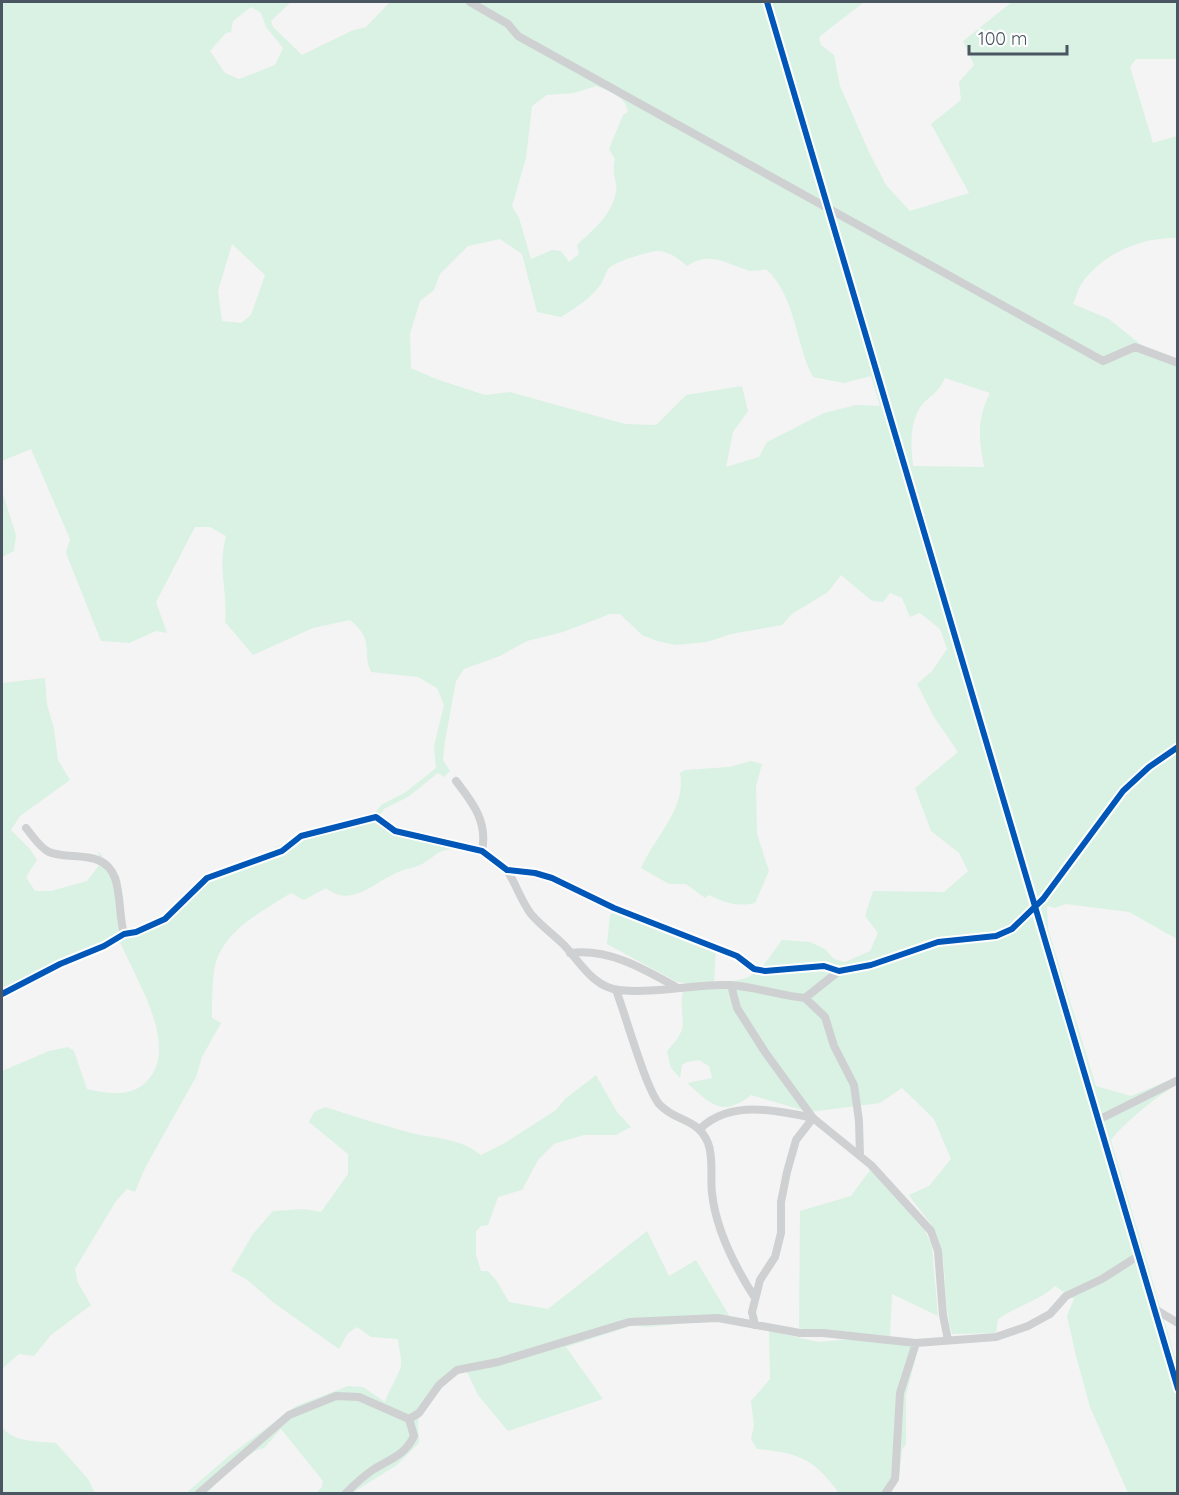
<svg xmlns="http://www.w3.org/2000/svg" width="1179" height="1495" font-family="Quicksand,sans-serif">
<rect width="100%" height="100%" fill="#f4f4f4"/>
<!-- green -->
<path fill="#d9f2e3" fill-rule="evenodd" d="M2,2h289l-20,19 2,6 29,28 49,-24 15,-4 24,-25h474l-45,35 2,8 13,10 6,31 29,66 17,33 24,26 59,-18 -38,-69 30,-24 -2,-18 15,-17 -11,-24 49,-39h165v57h-41l-6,8 23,76 24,-7v102c-35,-1 -74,15 -95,45 -4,5 -6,15 -9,21l36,15 31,25 37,15v580l-48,-27 -63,-8 -11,4 -8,-2 1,23 48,157 35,10 46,-19v8c-17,8 -54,39 -66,55l66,224v129h-49l-38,-86 -14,-51 -9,-40 7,-17 -19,-13c-16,15 -38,20 -57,33l-2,14 -44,1c-10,-33 -3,-69 -16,-101 -5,-11 -20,-27 -27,-38l20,-9 22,-27 -17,-40 -32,-31 -22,15 -71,9 -58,-17c-29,23 -40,9 -64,-12l25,-5 -3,-12 -10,-6 -12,2 -5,3 -2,13 -9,-10 -4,-17c24,-26 13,-26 15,-54 0,-6 4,-8 4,-14l-9,-1 -70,-38 3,-29 4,-3 15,7 87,31 -2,32c43,-1 44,-9 68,-42l28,2 15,7 9,10 11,3 25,-11 8,-18 -13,-17 8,-25 71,1 24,-21 -9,-18 -28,-22 -16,-43 43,-36 -24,-35 -17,-33 15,-13 15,-22 -7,-20 -20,-16 -10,4 -8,-19 -12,-5 -7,9 -11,-1 -31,-26 -13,17 -36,22 -10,11 -51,9 -24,8 -32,3 -18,-4 -15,-6 -22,-21h-10l-47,18 -36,9 -27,15 -36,13 -8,12 -11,60 -2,19 7,11 -6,6 -6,-4 -30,24 -24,12 -5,8 9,8 67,19 -2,5c-18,1 -18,9 -33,16 -7,3 -15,4 -22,7 -24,10 -47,37 -72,16l-22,12 -13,-7c-30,19 -71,39 -77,78 -2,15 -2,32 -2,47l9,5 -19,34 -6,20 -51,91 -10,24 -8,-3 -11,12 -41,68 3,14 13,22 -40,30 -17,21 -15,-2 -17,15v35v-333l47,-20 19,-4 6,4 13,38c18,4 42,9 58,-6 37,-34 -9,-103 -25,-141l-66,28 -52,27v-314l43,-5 2,26 7,25 4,31 12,20 -50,36 -9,14 19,19 7,11 -11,17 9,14h16l36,-10 13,-17 -2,-13 22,27 5,49 8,5 32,-15 40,-41 33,-11 47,-22 11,-8 80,-23 5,-7 25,-13 30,-24 -2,-22 10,-41 -7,-17 -19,-11 -47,-5c-10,-23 5,-30 -21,-52l-37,8 -60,27 -28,-33c3,-34 -8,-51 1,-86l-16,-9h-15l-39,75 11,31 -11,-2 -27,12 -28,-2 -35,-88 4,-14 -39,-90 -29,12zM251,7l10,6 5,14 17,21 -8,17 -36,14 -14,-6 -15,-22 16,-18 5,-1 2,-11zM596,86c13,5 30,10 32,26l-5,3 -14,34 6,10c-4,16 3,23 1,33 -4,23 -23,38 -39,53l2,9 -10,8 -8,-11 -9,-1 -21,9 -12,-41 -7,-12 14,-48 6,-52 15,-11 27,-2zM500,239l22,15 15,58 24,5c16,-10 29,-18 40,-33 3,-5 5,-13 9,-17 8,-6 39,-16 48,-16 11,0 21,8 29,15 23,-15 38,-3 60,4 6,2 14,0 19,-1 30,27 29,74 47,108l31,6 27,-7 9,30 -24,-1 -32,8 -57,29 -8,15 -33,10 7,-35 15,-21 -6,-25 -56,9 -30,30 -31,-1 -115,-32 -25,3 -49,-16 -25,-11 -1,-34 10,-33 14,-11 6,-16 28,-28zM232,244l33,31 -14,40 -10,8 -19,-2 -4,-30zM945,378l45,15c-14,28 -11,46 -6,74l-71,-1c-2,-20 -4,-42 8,-60 10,-12 16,-11 24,-28z
M2,491l14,44 -2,16 -12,6z
M751,761l11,3 -6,22 1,48 12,37 -14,32c-17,4 -30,0 -46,-8l-4,3 -19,-14h-17l-28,-16c13,-30 46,-60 39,-95l5,-3 44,-3z
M596,1075l21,37 14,15 -15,8h-32l-30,9 -16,16 -16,30 -24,7 -10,28 -7,1 -5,5v24l5,16h7l8,9 13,22 39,7 99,-78 22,45 27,-16 37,62h-33l-54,5 -12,-2 -68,22 37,52 -95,32 -30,-36 -12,-25c-12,2 -44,37 -47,48 -2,7 0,18 0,25l-22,22 -45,28h-36l6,-6 1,-6 -42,-52 -17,19 -9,3 -18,13 -30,29 -22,1 45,-39 66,-49 52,-20 15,1 22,15c3,-10 16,-31 16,-37 1,-9 -3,-17 -3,-26l-27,-2 -14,-10 -9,6 -9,16 -65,-46 -28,-24 -15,-8 22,-37 20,-23 31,-2 17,3 27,-38v-20l-39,-32 5,-10 11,-5c28,9 57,18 86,26 26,6 49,5 70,22l24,-12 51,-33 9,-11z
M870,1170l55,60 7,17 6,69 -46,-22 -2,42 -87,-6 -4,-3 1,-116 51,-15z
M769,1331l50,11 32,-3 68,6 -13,50v49l-4,6 -3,28 -8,15h-52c-26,-35 -40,-40 -82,-44l-6,-10 3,-13 -3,-25 19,-22z
M2,1427c12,16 36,14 54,16l32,36 7,14h-93z"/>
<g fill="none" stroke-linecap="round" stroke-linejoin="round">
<!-- minor -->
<path stroke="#ced0d2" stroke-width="8" d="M470,2l38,22 10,12 585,325 32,-14 43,16
M456,781c17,22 32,41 26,70
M26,828c6,7 14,20 23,24 21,9 55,-4 66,26 6,18 4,38 9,56
M507,870c9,14 14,31 24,44 10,12 22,20 33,31 16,17 29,42 55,45 36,4 73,-6 109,-5 27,1 51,11 77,13l34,-27
M570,953c39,-5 74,16 106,34
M731,985l6,23 28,44 48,66 58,47 60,66 7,20 5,64 5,25
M616,990c9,23 30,100 44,115 16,17 38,13 48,38 6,15 2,35 4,50 4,37 23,74 43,105
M2,994l58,-30 44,-18 20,-12 12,-2 29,-13 42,-41 75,-27 19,-15 75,-19 19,14 87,20 25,19 28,3 17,5 62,30 123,48 17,13 11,2 59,-5 15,5 32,-6 67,-23 58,-6 16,-7 31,-30 80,-108 26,-24 29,-20
M805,998l20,19 9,29 20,39 5,36 1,35
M1098,1120l80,-40
M701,1128c29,-28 76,-18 112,-10l-17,22 -9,32 -6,30v31l-6,24 -15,23 -8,32 3,13
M1153,1308l25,15
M198,1494l91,-79 47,-19 23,1 50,22 10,-6 20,-28 18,-15 41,-8 131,-40 89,-4 82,15h23l93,10 80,-6 32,-11 22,-12 16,-18 36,-17 36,-23
M345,1494c9,-9 18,-18 29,-25 17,-10 31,-14 40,-33l-5,-17
M885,1494l10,-15 5,-86 16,-50"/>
<!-- tertiary -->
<path stroke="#ced0d2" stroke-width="9" d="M767,2l411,1387"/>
<!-- cycleway casing -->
<g stroke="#fff" stroke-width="10">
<path id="cycleway" d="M767,2l411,1387
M2,994l58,-30 44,-18 20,-12 12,-2 29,-13 42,-41 75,-27 19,-15 75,-19 19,14 87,20 25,19 28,3 17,5 62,30 123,48 17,13 11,2 59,-5 15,5 32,-6 67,-23 58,-6 16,-7 31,-30 80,-108 26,-24 29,-20"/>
</g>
<!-- cycleway -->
<use href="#cycleway" stroke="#0057b8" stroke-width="6"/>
</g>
<!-- border -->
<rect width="1179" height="1495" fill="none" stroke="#4a5661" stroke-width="6"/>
<!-- scale -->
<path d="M969 45v9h98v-9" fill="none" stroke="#4a5661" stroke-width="3"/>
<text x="978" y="45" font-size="18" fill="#4a5661" stroke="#ffffff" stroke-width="4.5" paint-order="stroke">100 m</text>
</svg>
